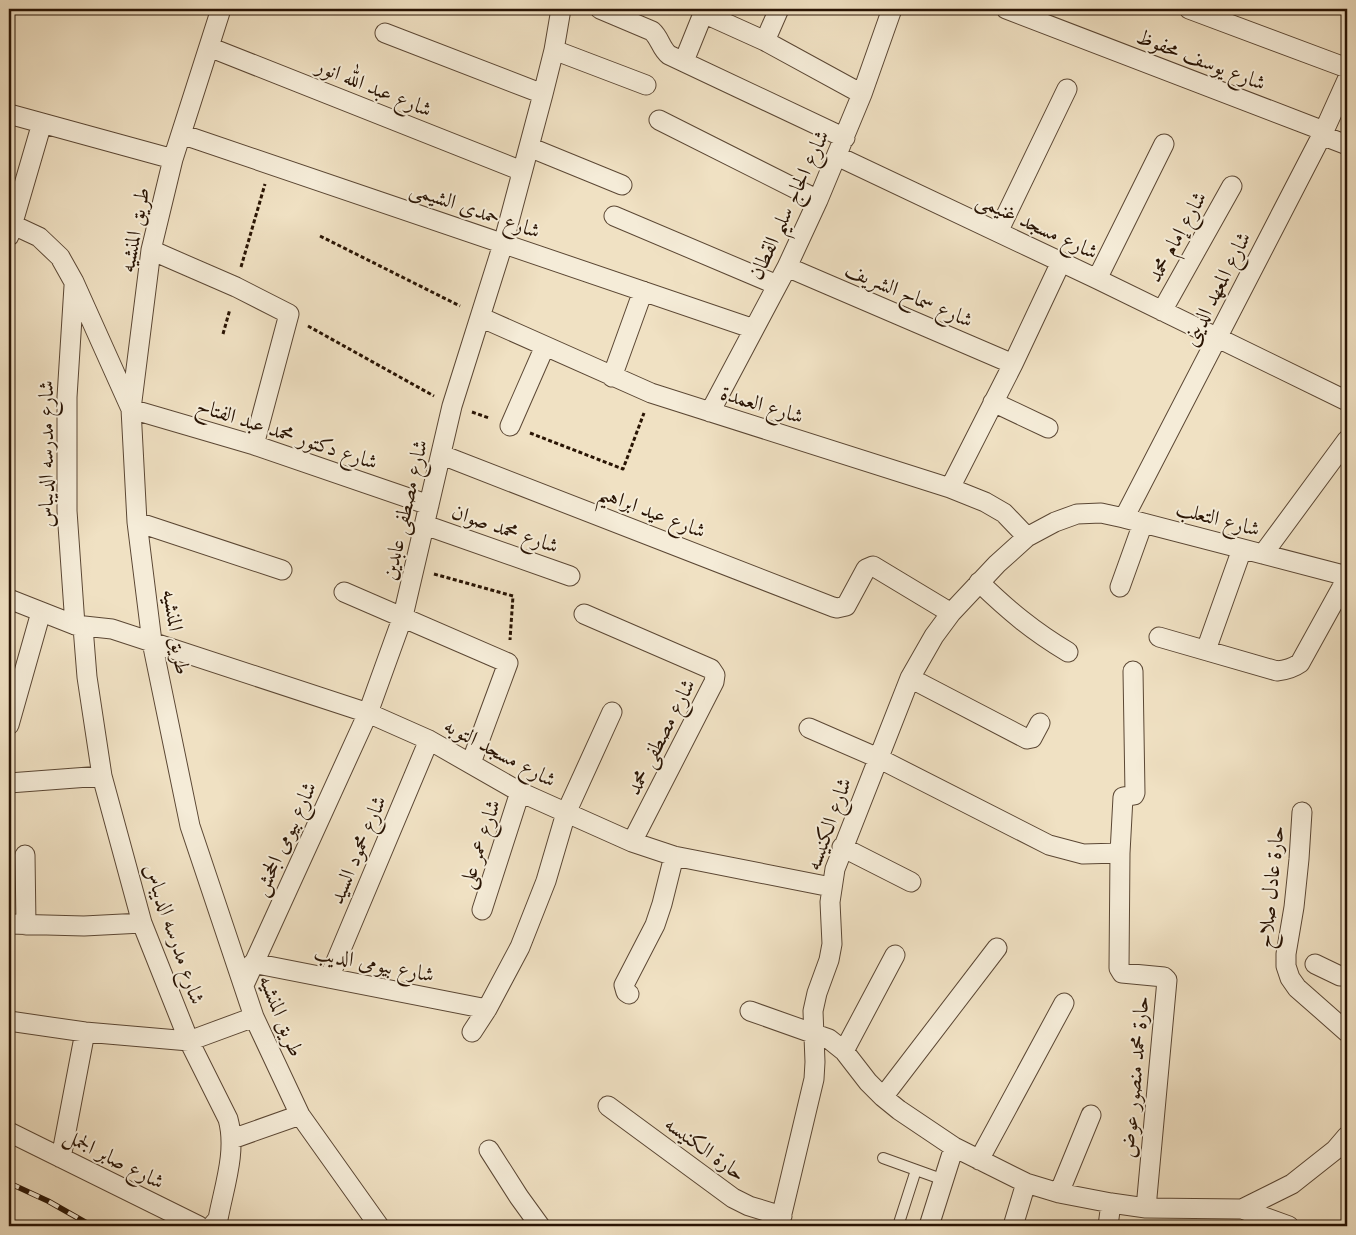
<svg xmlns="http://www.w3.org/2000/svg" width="1356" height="1235" font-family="Cardo,Amiri,serif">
<rect width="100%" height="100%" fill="#f0e1c3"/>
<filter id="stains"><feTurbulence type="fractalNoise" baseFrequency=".004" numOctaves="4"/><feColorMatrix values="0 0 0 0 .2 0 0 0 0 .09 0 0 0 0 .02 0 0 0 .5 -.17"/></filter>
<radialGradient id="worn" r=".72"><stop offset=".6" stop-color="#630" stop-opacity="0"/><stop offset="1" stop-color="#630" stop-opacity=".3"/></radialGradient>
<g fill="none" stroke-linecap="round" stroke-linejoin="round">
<!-- service casing -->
<g stroke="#5b4734" stroke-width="12">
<path id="service" d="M883,1158l61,22
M898,1226l18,-56"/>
</g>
<!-- minor casing -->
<g stroke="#5b4734" stroke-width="21">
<path id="minor" d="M221,9l-48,150 -22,91 -20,159 6,113 15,120 38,184 64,191 46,98 79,111
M600,9l52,22c8,7 9,18 17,24l176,83
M1006,9l318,122
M1189,9l158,59
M703,13l62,28 97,53
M385,33l158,61
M765,41l14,-32
M209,47l313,124
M554,50l92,35
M684,61l21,-52
M9,114l164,45
M659,120l159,80
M181,134l573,195
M1321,135l26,10
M529,147l93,38
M837,156l260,123 250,122
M614,216l163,69
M9,223l30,14 21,20 14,25 57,127 123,36 175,60
M998,232l69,-143
M9,236l33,-113
M151,250l85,37 53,27 -35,131
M787,267l226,97
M1097,279l67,-135
M74,286l-7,111v114l8,114
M1162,311l70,-125
M480,317l171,76 299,95 35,14 19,11 23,24
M612,377l31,-86
M993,402l55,26
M710,412l77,-145 31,-67 44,-106 30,-85
M510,426l35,-80
M442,455l391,152 4,1 9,-2 20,-37 7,-3 78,47
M950,488l63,-124 48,-102
M1124,518l200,-387 23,-51
M137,522l145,48
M425,525l145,51
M1263,554l84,-114
M979,582c30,29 54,49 89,70
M1120,587l23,-64
M344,592l164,71 -37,100
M9,599l66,26 37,4 256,84 61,27 91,52 112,50 42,14 157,31
M584,614l127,55 4,6 -1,7 -82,160
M83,627l4,50 15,99 40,147 47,118 39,78c9,32 -4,68 -10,100l-6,7
M1159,637l118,34c10,-1 16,-3 23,-8l47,-85
M1206,650l36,-101
M1133,671l2,122 -1,2 -11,2 -3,56 -1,115 3,5 42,4 3,3 -21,228
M910,678l117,61 5,-1 8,-15
M9,725l32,-113
M809,728l69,30 171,87 34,9 37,-1
M9,783l93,-7
M1302,812l-3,47 -5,48 -8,47v12l4,12 7,10 50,44
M842,847l69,35
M25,855l1,70
M482,910l38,-118
M9,924l75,2 58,-3
M253,963l234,46
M1315,964l25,12 7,-1
M329,978l100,-238
M244,985l124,-272 35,-97 49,-210 51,-162 40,-150 11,-44 7,-41
M629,994l-3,-2 -2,-7 31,-60 7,-21 12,-48
M750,1011l79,28 15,12 24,31 15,15 16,13 55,37 72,36 33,10 52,10 35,5 96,1 47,17
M9,1021l76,11 104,9 65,-24
M472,1032l15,-23 33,-62 26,-66 20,-68 46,-101
M844,1051l51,-96
M883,1097l114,-149
M608,1106l125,92 16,8 33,10
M9,1132l190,94
M232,1139l68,-24
M489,1150l30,47 21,29
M61,1158l24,-126
M979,1160l85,-157
M1059,1193l32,-78
M1242,1209l50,-25 43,-34 12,-14
M779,1226l35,-147 1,-17 -2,-51 4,-18 12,-33 3,-16 -2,-42 5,-33 75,-191 24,-42 17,-23 46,-49 30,-27 28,-15 22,-8 24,-1 23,5 223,58
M929,1226l25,-79
M1013,1226l13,-43
M1108,1226l3,-23"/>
</g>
<!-- path -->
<path stroke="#291404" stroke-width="3" stroke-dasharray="4 2.5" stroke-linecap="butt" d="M320,236l140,70
M241,267l24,-83
M308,326l126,70
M223,334l7,-25
M472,412l17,6
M530,433l93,36 21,-56
M434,574l79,22 -3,44"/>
<!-- service -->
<use href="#service" stroke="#f5ecd8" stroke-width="10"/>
<!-- minor -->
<use href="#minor" stroke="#f5ecd8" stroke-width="19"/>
<!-- rail casing -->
<g stroke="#291404" stroke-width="5.5">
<path id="rail" d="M9,1183l39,18 44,25"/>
</g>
<!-- rail -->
<use href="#rail" stroke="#f5ecd8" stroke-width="4" stroke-dasharray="11" stroke-linecap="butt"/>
</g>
<g text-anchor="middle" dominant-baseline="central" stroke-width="4" stroke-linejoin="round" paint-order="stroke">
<!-- street labels -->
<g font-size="21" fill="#291404" stroke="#f5ecd8">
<text transform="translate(1201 60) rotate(21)">شارع يوسف محفوظ</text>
<text transform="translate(374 88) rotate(22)">شارع عبد الله انور</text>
<text transform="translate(789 205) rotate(-65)">شارع الحاج سليم القطان</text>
<text transform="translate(475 210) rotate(19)">شارع حمدى الشيمى</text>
<text transform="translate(1037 226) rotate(25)">شارع مسجد غنيمى</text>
<text transform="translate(135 230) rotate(-79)">طريق المنشيه</text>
<text transform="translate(1177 237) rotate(-61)">شارع إمام محمد</text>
<text transform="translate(1217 289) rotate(-63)">شارع المعهد الدينى</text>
<text transform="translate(909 295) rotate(23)">شارع سماح الشريف</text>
<text transform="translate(762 405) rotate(17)">شارع العمدة</text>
<text transform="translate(287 434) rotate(18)">شارع دكتور محمد عبد الفتاح</text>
<text transform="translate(46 454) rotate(-90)">شارع مدرسه الديباس</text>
<text transform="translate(405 510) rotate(-77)">شارع مصطفى عابدين</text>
<text transform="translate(652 512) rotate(21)">شارع عيد ابراهيم</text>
<text transform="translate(1218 519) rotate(15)">شارع التعلب</text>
<text transform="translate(505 529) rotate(19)">شارع محمد صوان</text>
<text transform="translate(176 632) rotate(81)">طريق المنشيه</text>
<text transform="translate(661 737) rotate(-63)">شارع مصطفى محمد</text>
<text transform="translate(500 753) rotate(28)">شارع مسجد التوبه</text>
<text transform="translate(829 824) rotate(-70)">شارع الكنيسه</text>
<text transform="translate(285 839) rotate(-65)">شارع بيومى الجحش</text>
<text transform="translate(480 844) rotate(-72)">شارع عمر على</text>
<text transform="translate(358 850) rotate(-67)">شارع محمود السيد</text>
<text transform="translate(1271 887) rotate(-84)">حارة عادل صلاح</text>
<text transform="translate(174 934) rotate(71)">شارع مدرسه الديباس</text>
<text transform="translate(374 964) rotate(11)">شارع بيومى الديب</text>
<text transform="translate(281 1016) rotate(68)">طريق المنشيه</text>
<text transform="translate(1135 1077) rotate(-85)">حارة محمد منصور عوض</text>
<text transform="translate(705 1149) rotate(36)">حارة الكنيسه</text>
<text transform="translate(114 1159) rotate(27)">شارع صابر الجمل</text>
</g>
</g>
<!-- margin -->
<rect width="1356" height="1235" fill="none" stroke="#f0e1c3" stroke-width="30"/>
<rect x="10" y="10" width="1336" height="1215" fill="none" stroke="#291404" stroke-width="2.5"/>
<rect x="15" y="15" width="1326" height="1205" fill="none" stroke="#291404"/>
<rect width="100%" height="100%" filter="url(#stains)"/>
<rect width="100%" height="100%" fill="url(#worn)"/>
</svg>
